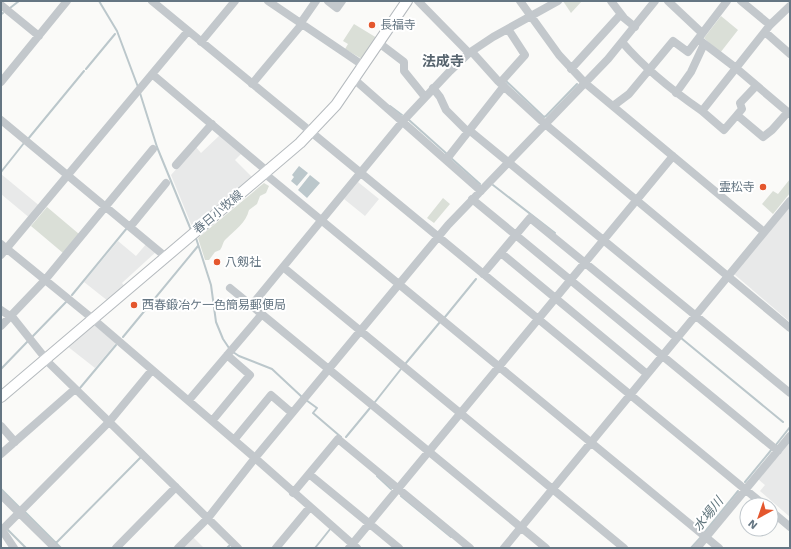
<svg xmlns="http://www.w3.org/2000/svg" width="791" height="549" font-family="'Work Sans','Noto Sans JP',sans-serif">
<rect width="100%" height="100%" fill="#fafaf8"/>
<!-- built -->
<path fill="#e8e9e9" d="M220,135l22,18 -7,7 18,18 -60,51 -22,-54 25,-28 5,6z
M1,174l40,33 -10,12 -30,-25z
M358,182l21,17 -14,17 -21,-17z
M790,206v116l-56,-48z
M118,241l18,15 11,-13 10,8 -35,32 3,4 -17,14 -24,-19z
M93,324l23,19 -21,25 -28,-22z
M790,440v77l-30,-26 5,-6 -7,-6z
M193,537l11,11h-21z"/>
<!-- green -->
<path fill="#dadfd7" d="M563,1h19l-11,12z
M721,16l17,14 -18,23 -16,-15z
M354,24l23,14 -15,21 -17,-10 3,-5 -5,-3z
M790,179v14l-17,21 -11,-10 11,-13 5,3z
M264,183l5,3 -3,7 -6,3 -3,8 -8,6c-3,13 -14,20 -23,29 -3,2 -3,7 -6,11l-5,2 -6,8h-4l-7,-22z
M443,198l7,6 -16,19 -7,-5z
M47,207l32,27 -16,19 -32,-27z"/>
<!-- water -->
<path fill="#bbc7cb" d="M299,166l9,7 -11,13 -6,-5 3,-4 -2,-2z
M310,175l10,8 -13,15 -9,-8z"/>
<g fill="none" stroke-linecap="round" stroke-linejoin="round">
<!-- stream -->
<path stroke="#bbc7cb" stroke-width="2" d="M99,1l18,30 21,56
M10,8l9,-7
M1,14l2,-1
M86,69l29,-35
M506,81l38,36 2,-1 31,-32
M140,93l17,54 34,83
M390,106l12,9
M409,120l38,34
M28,139l56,-68
M451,158l29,26
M1,172l23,-29
M493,185l62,48
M196,238l15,47 5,37 7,17 6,9
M72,295l55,-67
M445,317l31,-38
M33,336l34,-35
M123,337l75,-91
M681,338l102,84
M233,352l6,4 33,13 30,28
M406,363l34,-41
M1,369l27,-28
M80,388l36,-43
M306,400l11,8 -4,5 28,24
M375,402l26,-33
M346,437l24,-29
M775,446l15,-19
M377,476l14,13
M745,482l27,-33
M1,489l19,19
M401,496l50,41
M24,511l37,37
M7,529l19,19
M704,533l34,-42
M56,543l85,-86
M227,548l3,-3
M315,548l16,-20
M691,548l10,-11"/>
<!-- major casing -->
<g stroke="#b5babe" stroke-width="12">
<path id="major" d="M1,397l299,-254 36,-38 71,-104"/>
</g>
<!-- minor -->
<path stroke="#c3c8cc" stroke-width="8" d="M152,1l612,504
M268,1l96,65
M328,1l9,7 5,-7
M418,1l51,52
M520,1l39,54 26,28 179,149
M611,1l13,17 11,9
M668,1l34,32
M741,1l29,24
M1,5l38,31
M300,24l16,-23
M765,32l25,22
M698,39l38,29 54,46
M201,42l34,-41
M622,42c23,27 51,49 80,69l68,-86 20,-19
M379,43l25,19v9l21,26
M472,52l26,29 47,43 245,204
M571,69l50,-55
M152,74l115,97
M355,80l126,111
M1,82l66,-81
M500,83l25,-28 -17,-26
M252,84l50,-60
M433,88l7,9 6,13 22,22
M676,93l15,-21 13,-28
M613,106l16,-12 44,-53 15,11 39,-51
M702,111l22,19 13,-15 26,22 9,-7 16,-18
M737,115l5,-6 -2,-6 16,-17
M1,120l165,137
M469,130l321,263
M446,160l58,-74
M176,165l36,-41
M264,173l455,375
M472,199l306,252
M130,227l36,-44
M1,244l92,75 162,139 193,-233 160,-166 47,-58
M501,253l146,121
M1,255l187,-224
M283,267l341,281
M483,274l47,-56 147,120
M45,280l108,-131
M230,288l316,260
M251,306l152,-185 47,-50 19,-18 24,-16 65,-36
M1,310l13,9 36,45 188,184
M1,326l44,-46
M189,400l73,-86
M212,421l38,-46 -23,-20
M1,426l14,16
M234,440l37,-45 21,18
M1,454l74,-65
M309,474l90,74
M293,493l45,-54 132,109
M1,495l54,53
M771,511l19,16
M2,530l12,18
M1,531l108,-109 43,-52
M116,548l60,-61
M178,548l30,-30 47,-60 102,90
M276,548l34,-41
M349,548l324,-392
M504,548l286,-347
M697,548l93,-112"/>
<!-- major -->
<use href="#major" stroke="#fff" stroke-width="10"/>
</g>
<!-- markers -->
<g fill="#e4572e" stroke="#fff" stroke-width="1.5">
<circle cx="372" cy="25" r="4"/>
<circle cx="763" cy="187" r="4"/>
<circle cx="217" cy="262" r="4"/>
<circle cx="134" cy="305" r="4"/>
</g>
<g text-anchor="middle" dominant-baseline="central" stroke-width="4" stroke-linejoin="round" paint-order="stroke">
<!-- poi labels -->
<g font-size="12" fill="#657683" stroke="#fff" text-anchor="start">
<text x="380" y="25">長福寺</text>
<text x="755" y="187" text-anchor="end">霊松寺</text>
<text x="225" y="262">八剱社</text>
<text x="142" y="305">西春鍛冶ケ一色簡易郵便局</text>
</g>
<!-- street labels -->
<g font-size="12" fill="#657683" stroke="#fff">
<text transform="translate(218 212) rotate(-40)">春日小牧線</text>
</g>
<!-- water labels -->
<g font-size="13" font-style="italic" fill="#60757c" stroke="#fff">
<text transform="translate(708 514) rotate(-51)">水場川</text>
</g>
<!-- quarter labels -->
<g font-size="14" font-weight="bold" fill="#57646e" stroke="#fff">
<text x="443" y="61">法成寺</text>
</g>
</g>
<!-- border -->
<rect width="791" height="549" fill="none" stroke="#657683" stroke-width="4"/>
<!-- north arrow -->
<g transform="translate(759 517) rotate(220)"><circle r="19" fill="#ffffff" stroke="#c1c8cd"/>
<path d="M0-3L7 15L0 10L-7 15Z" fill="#e4572e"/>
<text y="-6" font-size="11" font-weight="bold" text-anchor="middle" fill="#657683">N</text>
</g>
</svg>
